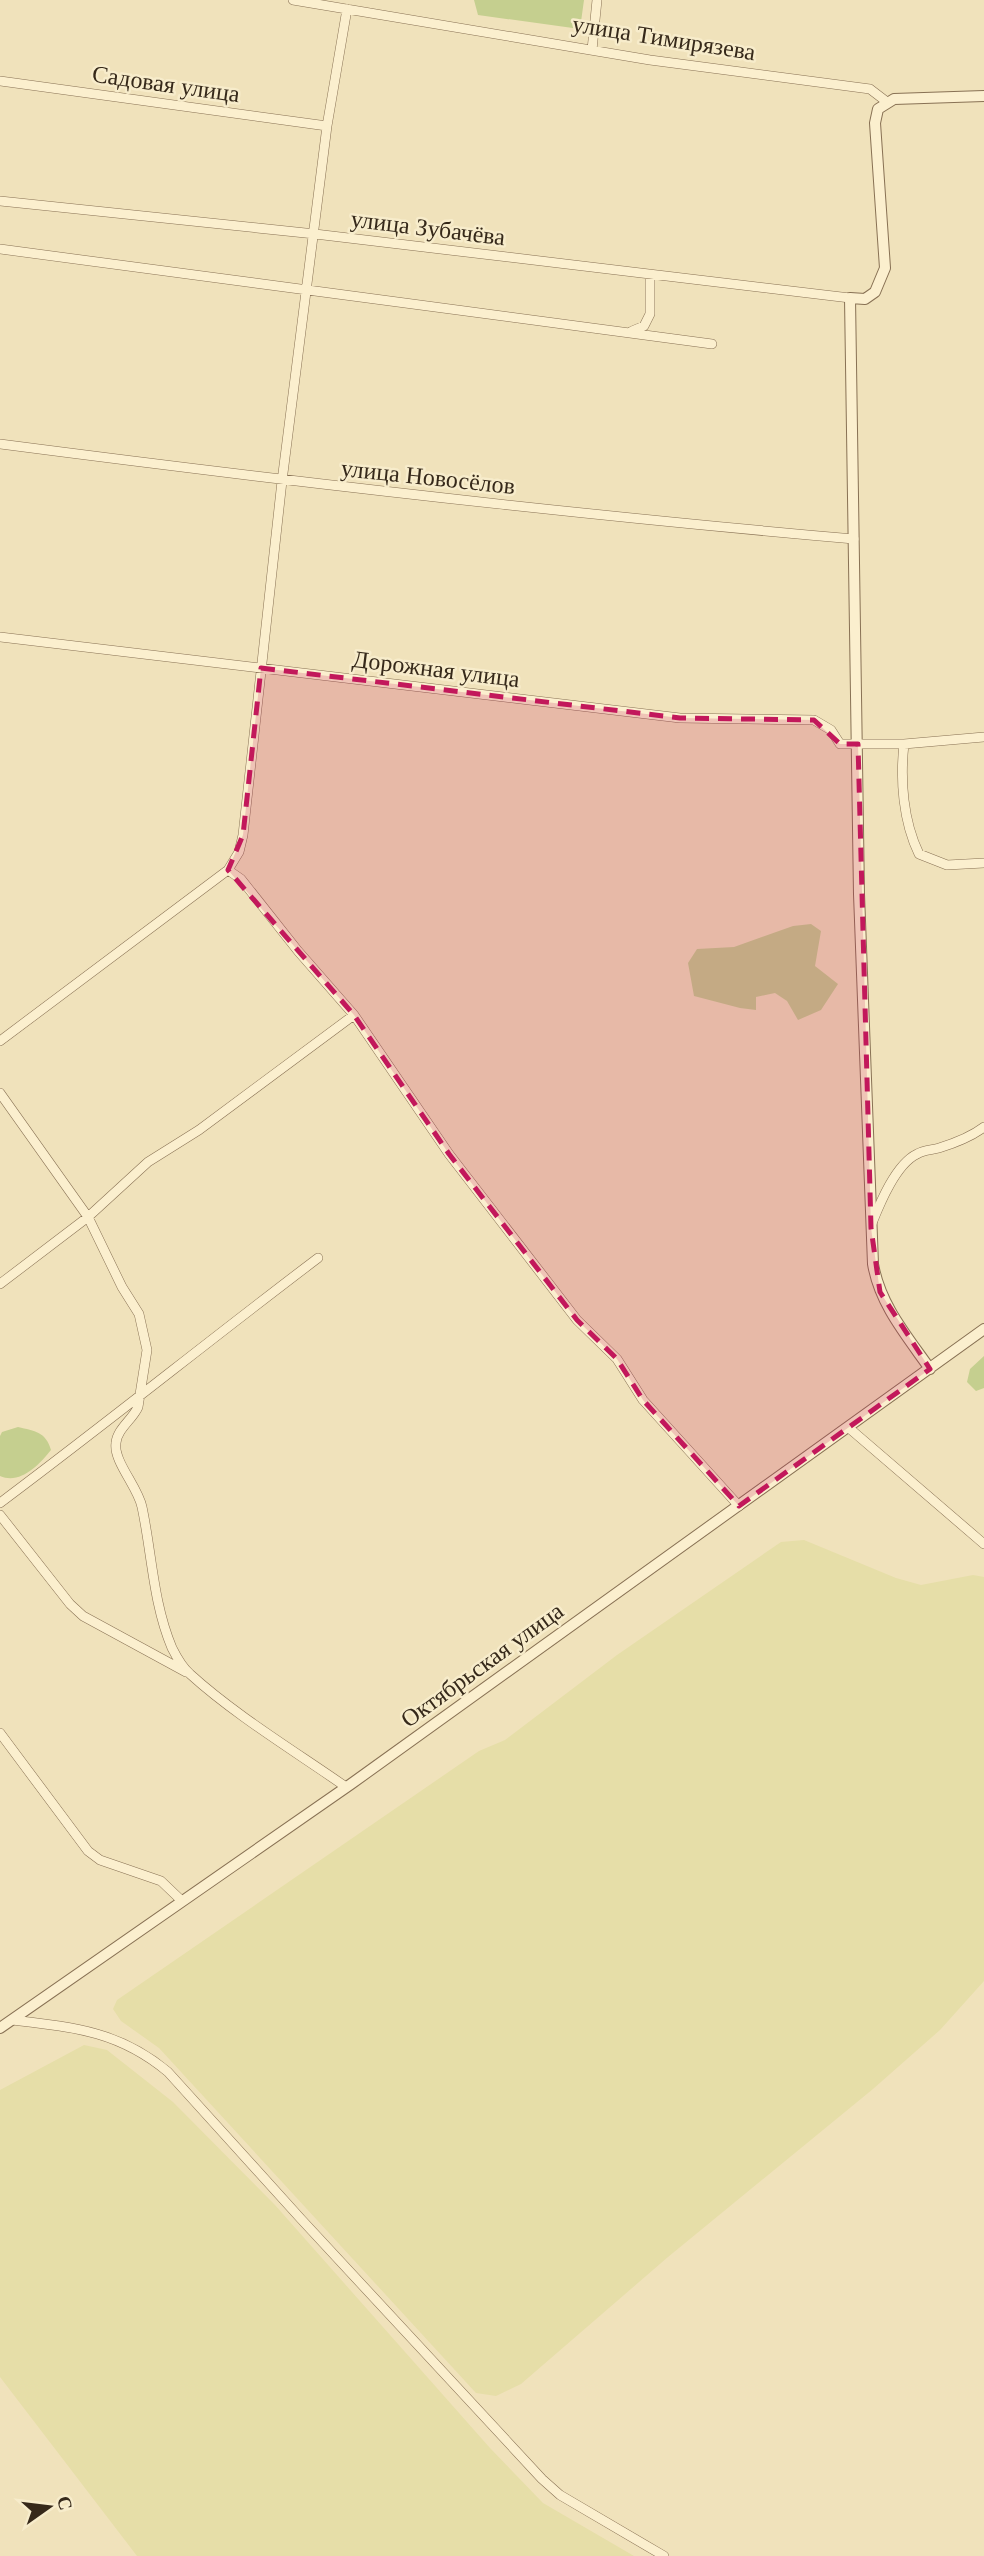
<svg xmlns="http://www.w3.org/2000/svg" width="984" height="2556" font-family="Georgia,serif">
<rect width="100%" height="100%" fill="#f0e2bb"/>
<!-- farmland -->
<path fill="#e6dea8" d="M804,1540l92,38 25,7 52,-10 11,2v404l-44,49 -67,59 -205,168 -147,127 -25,12 -20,-3 -317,-345 -38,-27 -8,-12 4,-9 362,-249 26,-11 112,-85 164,-113z
M84,2045l23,5 66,52 102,103 215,243 53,55 91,53h-497l-137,-179v-287z"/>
<!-- green -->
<path fill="#c5cf8f" d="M474,0h110l-4,29 -102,-14z
M811,924l10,7 -6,35 23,18 -17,26 -23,10 -11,-19 -12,-8 -19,4v13l-16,-2 -46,-12 -6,-33 9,-14 37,-2 59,-21z
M984,1356v32l-8,3 -9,-9 3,-13z
M18,1427c17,4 28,5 33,23 -12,15 -31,35 -51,26v-40l2,-4z"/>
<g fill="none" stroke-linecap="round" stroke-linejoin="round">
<!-- minor casing -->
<g stroke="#887154" stroke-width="10">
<path id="minor" d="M293,0l357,60 220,29 17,13
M592,50l5,-50
M0,81l327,45
M0,201l315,33 535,64
M0,249l712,95
M632,331l12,-5 6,-12v-39
M0,444c284,37 568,70 854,95
M0,637l680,81 134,2 17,10 9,14h64l80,-7
M904,744c-4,36 -1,77 15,110l28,11 37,-2
M228,870l13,9 57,72 56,64 95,139 128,166 40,39 26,41 96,106
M0,1041l228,-171 11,-18 4,-17 39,-354 45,-355 20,-117
M0,1093l88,124 34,70 17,27 8,36 -9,57c-5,12 -21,22 -22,36 -3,18 22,44 26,64 10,47 11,96 30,141 4,8 11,20 18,26 45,41 106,78 156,113
M872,1223c8,-20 24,-59 45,-69 6,-4 15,-4 22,-6 16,-5 32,-11 45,-21
M0,1284l88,-67 60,-55 51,-32 155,-115
M849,1428l135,116
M0,1503c107,-80 211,-164 318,-245
M0,1515l70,89 13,12 103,56
M0,1733l88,118 12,9 61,21 21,20
M12,2020c61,7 107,11 156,52l133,147 241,260 18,16 104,61"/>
</g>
<!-- tertiary casing -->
<g stroke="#887154" stroke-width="12">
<path id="tertiary" d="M930,1369c-23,-33 -50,-64 -57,-105l-14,-370 -9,-596 15,1 10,-7 10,-24 -10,-145 3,-14 16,-10 90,-3
M0,2028l351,-244 633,-455"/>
</g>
<!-- minor -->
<use href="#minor" stroke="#fbefce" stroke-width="9"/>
<!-- tertiary -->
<use href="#tertiary" stroke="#fbefce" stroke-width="10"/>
</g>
<!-- marked area -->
<path fill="#c2185b" fill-opacity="0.2" stroke="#c2185b" stroke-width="5" stroke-dasharray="14 9" stroke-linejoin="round" d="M261,668l419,50 134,2 26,24h18l13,484 9,64 50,77 -191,137 -96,-106 -26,-41 -40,-39 -128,-166 -95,-139 -126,-145 15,-35z"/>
<g text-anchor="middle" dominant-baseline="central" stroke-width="5" stroke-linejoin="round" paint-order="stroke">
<!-- street labels -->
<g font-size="24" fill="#36291a" stroke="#f7eccb">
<text transform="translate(664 38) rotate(9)">улица Тимирязева</text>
<text transform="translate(166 84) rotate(8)">Садовая улица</text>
<text transform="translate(428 228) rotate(7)">улица Зубачёва</text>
<text transform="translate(428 477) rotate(6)">улица Новосёлов</text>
<text transform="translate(436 669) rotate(7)">Дорожная улица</text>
<text transform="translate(482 1665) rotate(-36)">Октябрьская улица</text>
</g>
</g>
<!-- north arrow -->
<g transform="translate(49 2507) rotate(76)" stroke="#f7eccb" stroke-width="5" paint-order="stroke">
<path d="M0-5L12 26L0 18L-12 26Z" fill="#36291a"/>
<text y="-10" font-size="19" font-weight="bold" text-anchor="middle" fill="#36291a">С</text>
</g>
</svg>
